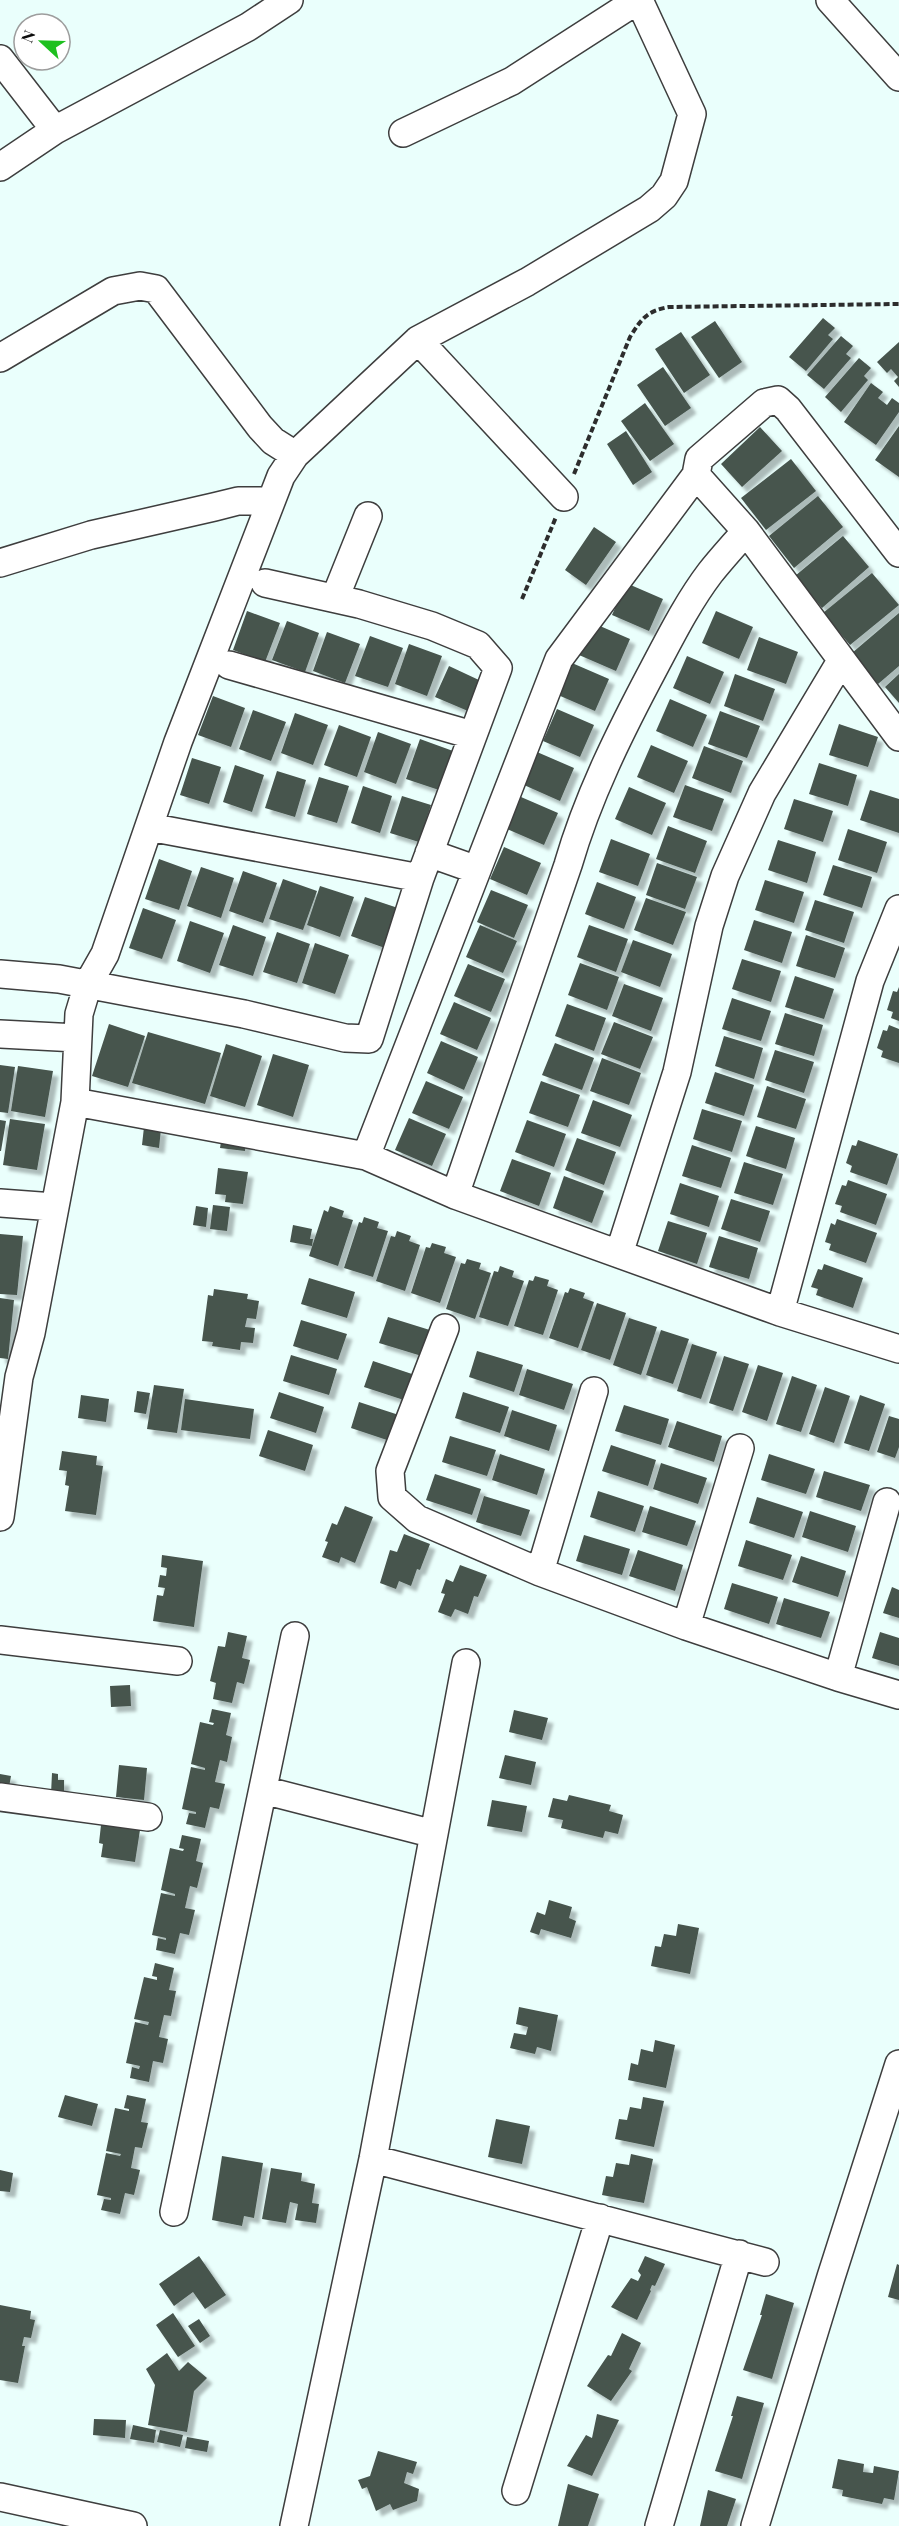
<svg xmlns="http://www.w3.org/2000/svg" width="899" height="2526" font-family="'Playfair Display',serif">
<defs>
<filter id="shadow"><feDropShadow dx="5.5" dy="5.5" stdDeviation="1.5" flood-color="#0004"/></filter>
</defs>
<rect width="100%" height="100%" fill="#eafffc"/>
<!-- building -->
<path fill="#47544d" filter="url(#shadow)" d="M823,318l12,10 -7,7 5,4 -27,32 -17,-14z
M715,321l27,41 -23,16 -28,-41z
M681,332l29,43 -26,18 -29,-44z
M841,336l12,10 -7,8 5,4 -27,31 -17,-14z
M899,342v45l-5,-6 4,-4 -7,-8 -4,4 -10,-11z
M859,358l12,10 -7,8 4,4 -27,32 -16,-15z
M663,367l28,41 -26,18 -28,-41z
M871,383l12,9 -5,6 9,7 5,-7 7,5v9l-23,33 -32,-23z
M645,403l29,41 -24,17 -29,-40z
M899,426v51l-24,-17z
M760,427l22,24 -40,36 -21,-23z
M626,431l26,41 -19,13 -26,-41z
M791,459l25,32 -50,39 -25,-32z
M818,496l25,31 -49,41 -25,-32z
M594,527l22,15 -30,43 -21,-15z
M843,536l26,31 -47,41 -27,-32z
M872,573l27,32 -49,40 -27,-32z
M626,583l37,16 -14,32 -37,-16z
M247,611l33,12 -15,39 -32,-12z
M716,611l37,16 -14,32 -37,-16z
M899,613v53l-21,18 -26,-31z
M287,621l32,12 -14,39 -33,-12z
M593,623l37,16 -14,32 -37,-16z
M327,632l33,12 -15,39 -32,-12z
M370,636l33,12 -15,39 -33,-11z
M759,637l39,15 -12,32 -39,-14z
M409,644l33,12 -15,40 -32,-12z
M687,656l37,16 -14,32 -37,-16z
M572,663l37,16 -14,32 -37,-16z
M449,666l32,15 -13,30 -33,-14z
M735,674l40,15 -12,32 -39,-15z
M899,674v29l-14,-16z
M213,696l32,12 -14,39 -33,-12z
M670,699l37,16 -14,32 -37,-16z
M557,709l37,16 -14,32 -37,-16z
M253,710l33,12 -15,39 -32,-12z
M720,711l40,15 -13,32 -39,-14z
M295,713l33,12 -15,40 -32,-12z
M839,724l39,13 -10,30 -39,-12z
M339,725l32,12 -14,40 -33,-12z
M378,732l33,12 -15,40 -32,-12z
M420,739l33,12 -14,39 -33,-11z
M651,745l37,16 -14,32 -37,-16z
M704,746l39,15 -12,32 -39,-15z
M537,752l37,16 -14,33 -36,-16z
M192,758l29,9 -12,37 -29,-9z
M819,763l38,12 -9,31 -39,-12z
M235,765l29,10 -12,37 -29,-10z
M277,771l29,9 -11,37 -30,-9z
M319,777l30,9 -12,37 -30,-9z
M685,785l39,14 -12,32 -39,-14z
M363,786l29,10 -12,37 -29,-10z
M629,787l37,16 -14,32 -37,-16z
M870,790l29,9v34l-39,-13z
M402,796l29,9 -12,37 -29,-9z
M521,797l37,16 -14,32 -37,-16z
M794,799l39,12 -10,31 -39,-13z
M668,826l39,15 -12,32 -39,-14z
M848,829l39,13 -10,31 -39,-13z
M611,839l39,15 -12,32 -39,-14z
M778,840l38,12 -9,31 -39,-13z
M504,847l37,16 -14,32 -37,-16z
M159,859l33,12 -13,39 -34,-11z
M657,863l40,14 -12,32 -39,-14z
M833,865l39,12 -10,31 -39,-13z
M201,867l33,11 -13,40 -34,-12z
M243,871l34,12 -14,40 -34,-12z
M283,879l34,12 -14,39 -34,-11z
M765,880l39,12 -10,31 -39,-13z
M597,882l39,15 -12,32 -39,-15z
M320,886l34,11 -14,40 -33,-12z
M491,890l37,15 -14,33 -37,-16z
M365,897l33,11 -13,40 -34,-12z
M646,898l40,14 -13,33 -39,-15z
M815,900l39,12 -10,31 -39,-13z
M143,908l33,12 -14,39 -33,-11z
M754,920l38,12 -10,31 -38,-13z
M190,921l34,12 -14,40 -33,-12z
M233,925l33,12 -13,39 -34,-11z
M480,925l37,16 -14,32 -37,-16z
M589,925l39,14 -12,33 -39,-15z
M277,932l33,12 -13,39 -34,-11z
M806,935l39,13 -10,30 -39,-12z
M633,940l39,14 -12,33 -39,-15z
M315,943l34,12 -14,39 -33,-11z
M742,959l39,12 -10,31 -39,-13z
M580,963l39,14 -12,33 -39,-15z
M468,964l37,15 -14,33 -37,-16z
M795,976l39,13 -10,30 -39,-12z
M624,984l39,14 -12,33 -39,-15z
M899,987v34l-8,-3 2,-6 -6,-2 6,-19 4,1z
M732,998l39,13 -10,30 -39,-12z
M454,1002l37,16 -14,32 -37,-16z
M567,1004l39,14 -12,33 -39,-15z
M785,1013l38,12 -9,31 -39,-12z
M614,1022l39,15 -13,32 -39,-15z
M109,1024l36,12 -17,51 -36,-11z
M889,1025l10,4v34l-18,-6 2,-6 -6,-3 6,-18 4,1z
M148,1032l73,21 -16,51 -73,-21z
M724,1036l39,12 -9,31 -39,-13z
M441,1041l37,16 -14,33 -37,-17z
M555,1043l39,15 -12,32 -40,-15z
M226,1044l36,12 -17,51 -35,-11z
M775,1050l39,12 -10,31 -39,-13z
M273,1054l36,11 -16,52 -36,-12z
M602,1058l39,15 -12,32 -39,-14z
M0,1065l15,2 -7,46 -8,-1z
M18,1066l35,5 -8,46 -34,-6z
M715,1072l39,13 -10,31 -39,-13z
M426,1081l37,16 -14,32 -37,-16z
M541,1081l39,14 -12,32 -39,-14z
M767,1086l39,13 -10,30 -39,-12z
M593,1100l39,15 -12,32 -39,-14z
M702,1109l40,12 -10,31 -39,-13z
M409,1118l37,16 -14,32 -37,-16z
M10,1119l35,5 -8,46 -34,-5z
M0,1120l6,1 -5,30h-1z
M527,1120l39,14 -12,33 -39,-15z
M756,1126l39,12 -9,31 -40,-13z
M144,1127l17,2 -2,19 -17,-3z
M222,1136l24,4 -1,11 -25,-3z
M577,1138l39,14 -12,33 -39,-15z
M858,1140l40,14 -11,31 -37,-13 2,-6 -6,-3 6,-18 4,1z
M692,1145l39,13 -10,30 -39,-12z
M512,1159l39,14 -12,33 -39,-15z
M744,1162l39,12 -10,31 -39,-12z
M218,1168l30,4 -5,32 -18,-2 1,-7 -11,-1z
M564,1176l40,15 -12,32 -39,-15z
M848,1180l39,14 -11,31 -36,-13 2,-6 -7,-2 7,-19 4,1z
M680,1183l39,13 -10,31 -39,-13z
M731,1199l39,12 -10,31 -39,-13z
M213,1205l17,2 -3,24 -17,-2z
M196,1206l12,2 -2,19 -13,-2z
M330,1206l14,5 -2,6 11,3 -15,46 -29,-10 15,-46 4,2z
M364,1217l15,5 -2,6 11,3 -15,46 -29,-9 15,-46 3,1z
M837,1219l40,14 -11,30 -37,-13 2,-6 -6,-2 6,-19 4,2z
M668,1221l39,12 -10,31 -39,-13z
M293,1225l19,4 -2,10h3l-1,7 -22,-4z
M397,1231l14,5 -2,5 11,4 -15,46 -29,-10 15,-45 4,1z
M0,1234l23,2 -6,59 -17,-1z
M719,1236l39,12 -9,31 -40,-12z
M432,1243l14,4 -2,6 12,4 -16,46 -29,-10 15,-46 4,1z
M467,1259l14,4 -2,6 12,4 -16,46 -29,-10 15,-46 4,1z
M824,1264l39,14 -10,30 -37,-13 2,-6 -7,-2 7,-18 4,1z
M500,1266l14,5 -2,6 12,4 -16,45 -29,-9 15,-46 4,1z
M535,1276l14,4 -2,6 11,4 -15,45 -29,-9 15,-46 4,1z
M309,1278l46,14 -8,26 -46,-14z
M570,1288l15,5 -2,5 11,4 -16,46 -29,-10 16,-46 3,1z
M214,1289l34,5 -1,5 12,2 -3,18 -9,-1 -2,9 10,1 -2,15 -12,-1 -1,8 -28,-4 1,-4 -11,-1 6,-46 5,1z
M0,1298l14,2 -6,59 -8,-1z
M597,1303l29,10 -16,47 -29,-10z
M388,1317l45,14 -8,26 -46,-14z
M629,1318l28,9 -16,48 -28,-10z
M301,1320l46,14 -9,26 -45,-14z
M661,1330l28,9 -16,45 -27,-9z
M692,1344l25,8 -16,47 -24,-8z
M477,1351l46,14 -9,27 -45,-15z
M291,1355l46,14 -8,26 -46,-14z
M724,1356l25,8 -16,47 -24,-8z
M373,1361l45,15 -8,26 -46,-15z
M758,1365l25,8 -16,48 -25,-9z
M527,1369l46,15 -9,26 -45,-15z
M792,1376l25,9 -16,47 -25,-8z
M154,1385l30,4 -7,44 -30,-4z
M825,1387l25,9 -16,47 -25,-9z
M137,1391l13,2 -4,21 -12,-2z
M279,1392l45,15 -8,26 -46,-15z
M463,1392l46,15 -9,26 -45,-15z
M81,1395l28,4 -3,23 -28,-4z
M860,1395l25,9 -16,47 -25,-8z
M185,1399l69,10 -4,30 -69,-9z
M359,1402l46,15 -9,26 -45,-15z
M624,1405l45,14 -8,26 -46,-14z
M512,1410l45,15 -8,26 -45,-15z
M889,1416l10,3v28l-4,11 -18,-6z
M677,1421l45,15 -8,26 -46,-15z
M268,1430l45,15 -8,26 -46,-15z
M450,1436l46,14 -9,26 -45,-14z
M611,1445l45,15 -8,26 -46,-15z
M62,1451l35,5 -1,9 7,1 -7,49 -31,-4 4,-25 -4,-1 2,-14 -8,-1z
M500,1454l45,15 -8,26 -45,-15z
M769,1454l46,15 -9,25 -45,-14z
M661,1463l46,15 -9,26 -45,-15z
M824,1471l46,14 -9,26 -45,-14z
M435,1474l46,15 -9,26 -46,-15z
M598,1491l46,15 -9,26 -45,-15z
M484,1496l46,14 -9,26 -45,-14z
M757,1497l46,15 -9,26 -45,-15z
M345,1506l28,11 -18,46 -14,-6 -2,6 -17,-6 6,-15 -3,-1 7,-18 5,2z
M650,1506l46,15 -9,25 -45,-14z
M810,1511l46,15 -8,26 -46,-15z
M404,1534l26,10 -10,26 -3,-1 -6,17 -12,-5 -3,8 -16,-6 10,-33 7,2z
M584,1535l46,14 -8,26 -46,-14z
M746,1540l46,15 -9,25 -45,-14z
M638,1550l45,15 -8,26 -46,-15z
M162,1555l41,6 -9,66 -41,-6 4,-26 6,1 2,-8 -7,-1 2,-12 6,1 1,-8 -6,-1z
M801,1556l45,15 -8,26 -46,-15z
M460,1565l27,10 -9,22 -4,-1 -6,18 -13,-5 -4,8 -13,-5 7,-18 -4,-1 5,-14 7,3z
M732,1583l46,14 -9,27 -45,-15z
M892,1587l7,3v28l-16,-5z
M784,1598l46,14 -9,26 -45,-14z
M228,1632l19,4 -5,22 8,2 -6,24 -7,-2 -5,21 -19,-4 3,-16 -6,-2 8,-35 7,1z
M880,1632l19,6v28l-27,-8z
M130,1685l1,21 -20,1 -1,-21z
M212,1709l19,4 -5,22 6,2 -5,25 -7,-2 -5,22 10,2 -6,25 -9,-2 -5,21 -19,-4 3,-11 7,1v-2l-14,-3 9,-42 14,3v-2l-14,-4 9,-42 13,3 1,-2 -5,-1z
M514,1710l34,8 -6,22 -33,-8z
M505,1755l31,7 -5,23 -32,-7z
M119,1765l28,3 -3,32 -28,-3z
M52,1773l6,1v6h6v14h-13z
M0,1774l11,2 -2,11 -9,-1z
M569,1795l42,10 -2,6 14,4 -5,19 -13,-3 -2,7 -42,-10 2,-8 -15,-3 5,-19 14,3z
M492,1800l35,6 -5,26 -35,-6z
M101,1825l39,5 -5,32 -34,-5 2,-13 -4,-1z
M182,1835l19,4 -5,22 7,2 -6,25 -7,-2 -5,22 10,2 -6,25 -9,-2 -5,21 -19,-4 2,-12 8,2v-2l-14,-3 9,-42 14,3v-2l-14,-4 9,-42 13,3 1,-2 -5,-1z
M549,1900l23,7 -3,11 7,3 -5,17 -30,-9 -2,6 -9,-3 7,-20 8,3z
M678,1924l21,4 -9,46 -39,-8 4,-20 6,1 3,-13 12,2z
M155,1963l19,5 -5,22 7,1 -5,25 -7,-1 -5,22 9,2 -5,24 -10,-2 -4,21 -19,-4 2,-11 7,2 1,-3 -14,-3 9,-41 13,3 1,-3 -15,-3 10,-42 13,3v-3l-5,-1z
M519,2007l39,8 -7,36 -14,-4 -2,7 -25,-6 4,-15 12,2 2,-8 -12,-3z
M655,2040l20,5 -9,43 -38,-8 3,-17 7,2 3,-16 12,3z
M65,2095l33,9 -6,22 -34,-9z
M127,2095l19,4 -5,23 7,1 -6,25 -7,-1 -4,21 9,2 -6,25 -9,-2 -5,21 -19,-4 3,-11 7,1v-2l-14,-3 9,-42 14,3 1,-2 -15,-3 9,-43 14,3v-2l-5,-1z
M643,2097l21,4 -10,46 -39,-8 4,-20 8,1 3,-13 11,2z
M496,2119l34,7 -8,38 -34,-7z
M631,2154l22,5 -9,44 -42,-8 4,-19 7,1 3,-14 13,2z
M222,2156l41,7 -9,55 -10,-2 -2,10 -30,-6z
M271,2168l31,5 -1,8 14,3 -3,19 7,1 -3,19 -21,-3 3,-16 -8,-2 -4,21 -24,-4z
M0,2170l13,3 -3,19 -10,-1z
M199,2256l27,39 -21,14 -12,-17 -19,14 -15,-22z
M645,2256l20,8 -10,22 -3,-1 -2,5 1,1 -14,29 -26,-13 20,-29 7,3 3,-6 -3,-4z
M897,2264l2,1v35l-11,-3z
M766,2294l28,9 -22,76 -29,-9 19,-55h-2z
M0,2305l31,6 -1,8 5,1 -4,18 -7,-1 -2,9h3l-7,37 -18,-3z
M173,2313l22,33 -17,11 -22,-32z
M199,2319l11,17 -10,7 -12,-17z
M622,2333l19,10 -12,26 3,2 -21,30 -24,-15 21,-31 3,1z
M167,2353l12,18 9,-9 19,16 -13,13 -7,41 -39,-7 7,-40 -9,-16z
M737,2396l27,7 -22,76 -27,-8 18,-55h-2z
M597,2414l22,6 -27,56 -25,-10 19,-31 6,3z
M94,2419l32,1 -1,18 -32,-3z
M133,2425l23,5 -2,13 -24,-4z
M160,2430l23,5 -3,12 -23,-5z
M187,2437l22,4 -2,11 -22,-4z
M378,2451l39,11 -4,12 -6,-2 -3,11 15,6 -2,12 -24,9 -3,-6 -14,7 -9,-24 -5,2 -4,-9 12,-4z
M838,2459l26,5 -1,8 10,1 1,-7 25,5 -5,29 -10,-2 -2,6 -40,-8 1,-6 -11,-2z
M568,2484l31,10 -11,32h-30z
M708,2490l28,9 -9,27h-27z"/>
<g fill="none" stroke-linecap="round" stroke-linejoin="round">
<!-- minor casing -->
<g stroke="#3e3e3e" stroke-width="30">
<path id="minor" d="M830,0l69,77
M0,59l55,71
M403,133l109,-52 126,-81
M0,167l55,-37 193,-103 41,-27
M418,340l146,157
M0,358l113,-67 27,-5 16,3 104,138 13,14 22,14
M696,475l50,56 153,206
M0,563l91,-28 123,-28 24,-6h33
M335,598l33,-82
M229,665l243,70
M149,827l271,51
M429,853l48,17
M0,974l59,5 185,35 101,24 24,1 51,-161 78,-210 -20,-23 -46,-19 -73,-22 -94,-21
M0,1034l77,4
M75,1102l291,54 89,39 325,117 119,37
M366,1156l193,-497 137,-184 3,-16 65,-56 14,-3 10,9 111,144
M455,1195l113,-330c20,-69 52,-133 86,-197 17,-32 34,-66 56,-95 11,-14 24,-28 36,-42
M0,1203l54,4
M619,1254l58,-182 32,-146 16,-50 37,-83 79,-132
M780,1312l90,-331 29,-72
M445,1328l-55,143 2,26 25,22 123,53 146,54 152,51 61,18
M0,1517l19,-140 12,-44 44,-231 4,-88 9,-30 17,-30 73,-212 103,-266 14,-21 123,-115 109,-58 122,-73 15,-13 10,-15 18,-67 -53,-114
M540,1572l54,-181
M686,1626l54,-178
M0,1640l178,21
M838,1677l49,-175
M263,1790l171,44
M0,1797l148,20
M373,2159l392,103
M174,2212l121,-576
M516,2491l84,-273
M0,2497l133,29
M294,2526l79,-367 93,-496
M659,2526l80,-272
M755,2526l76,-249 68,-213"/>
</g>
<!-- path -->
<path stroke="#2d2d2d" stroke-width="4" stroke-dasharray="6 3" stroke-linecap="butt" d="M574,474l56,-137c12,-19 17,-26 39,-30l230,-3
M522,599l34,-82"/>
<!-- minor -->
<use href="#minor" stroke="#fff" stroke-width="27"/>
</g>
<!-- north arrow -->
<g transform="translate(42 42) rotate(292)"><circle r="28" fill="#ffffff" stroke="#9d9d9d" stroke-width="1.5"/>
<path d="M0-4.5L10 22L0 15L-10 22Z" fill="#1ec01f"/>
<text y="-9" font-size="16" font-weight="bold" text-anchor="middle" fill="#0b0b0b">N</text>
</g>
</svg>
